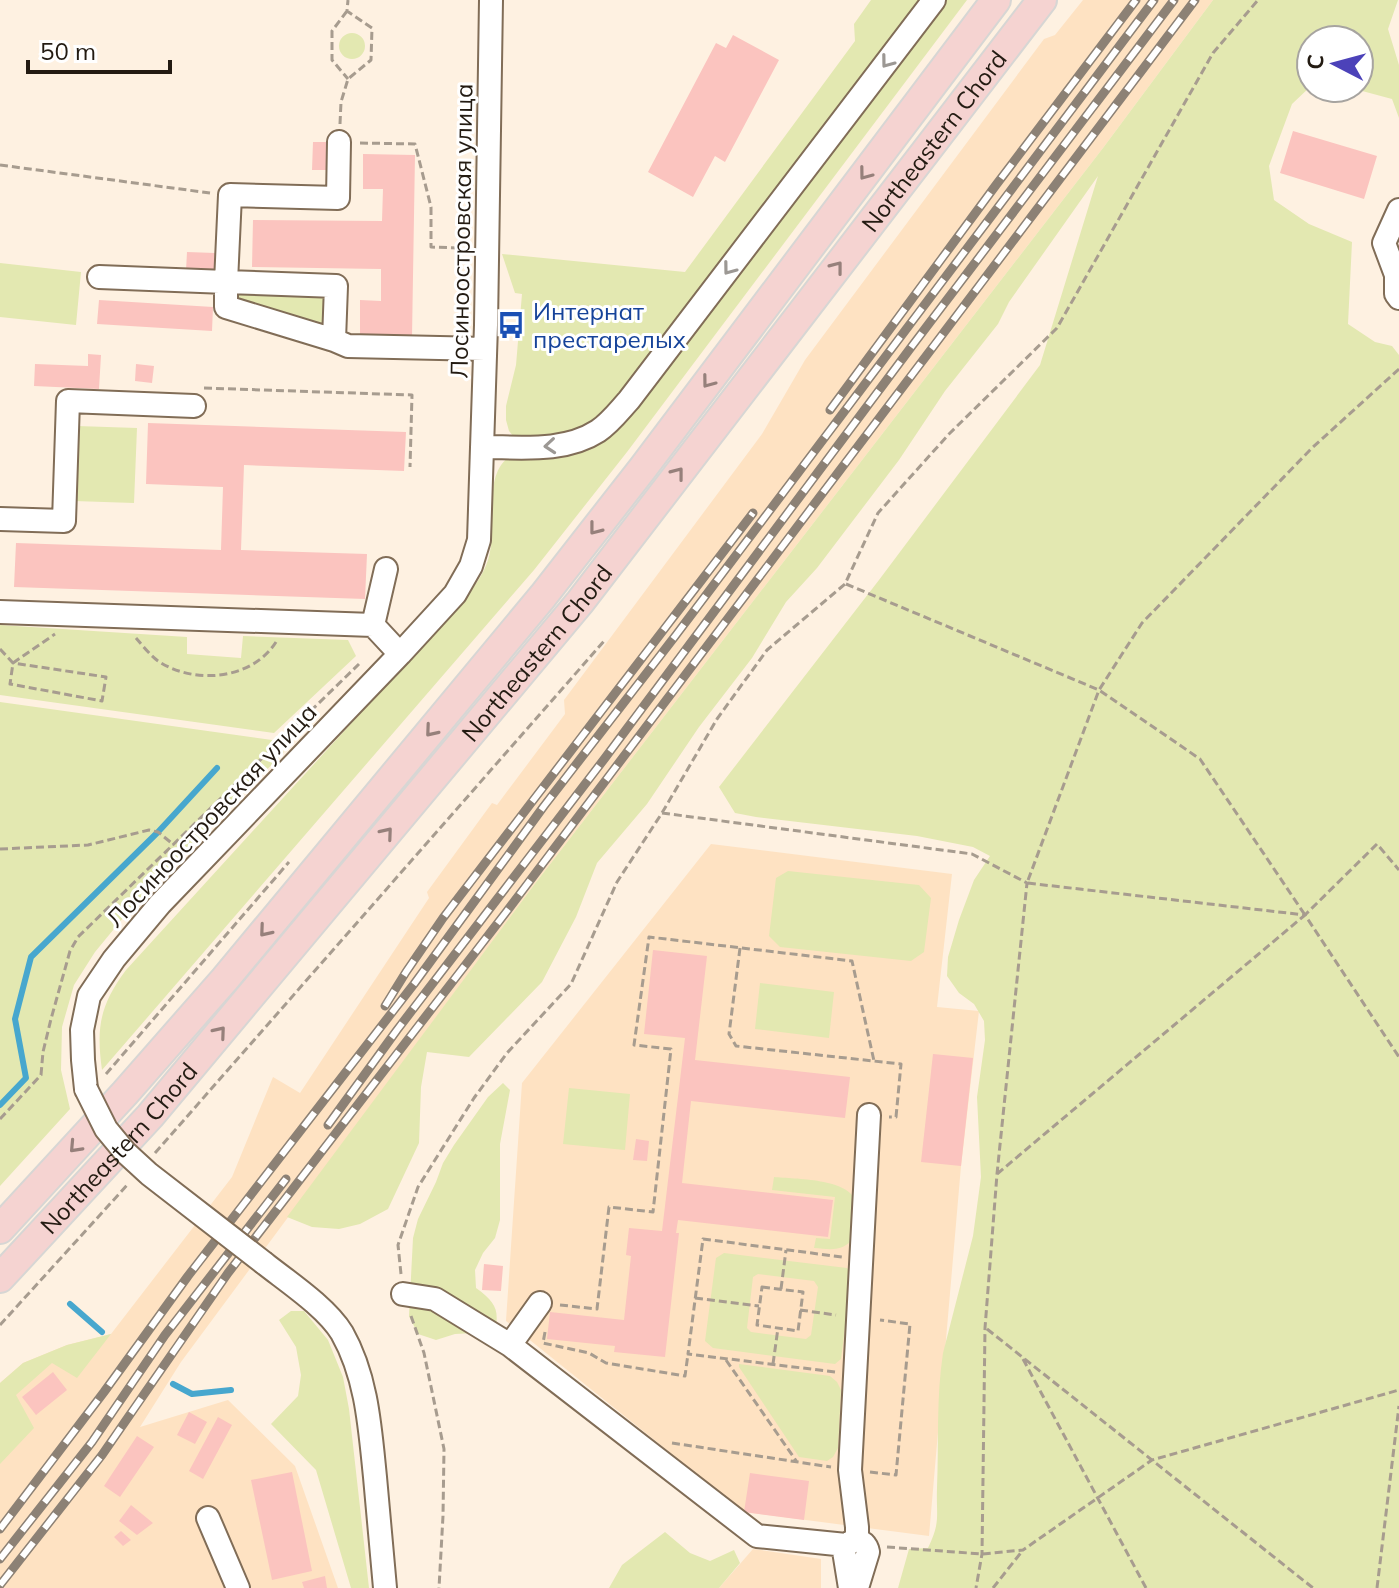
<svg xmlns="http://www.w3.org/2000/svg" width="1399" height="1588" font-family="Mulish,sans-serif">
<rect width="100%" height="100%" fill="#fef1e1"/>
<!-- built -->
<path fill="#fee2c2" d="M1083,0h130l-110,148 -569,737 -353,477 -41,65 88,-27 67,66 43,122h-338v-205l23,-20 44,-18 44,-11 121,-157 41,-100 27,16 129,-195 -2,-6 65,-89 5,2 68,-91 -1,-14 198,-266 43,-74 239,-321 11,-4z
M711,844l241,30 -15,133 42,4 -18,155 -32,370 -185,-24 -238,-191 16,-238z
M753,1549l68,10v29h-102z"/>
<!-- green -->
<path fill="#e3e8b1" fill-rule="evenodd" d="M871,0h58l-322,415 -40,24 -53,-2 -5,-6 -3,-11v-14l10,-41 6,-71 -7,-1 -13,-39 183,18 170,-231 -1,-17z
M941,0h26l-340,452 -93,118 -432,500c-6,-43 -2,-65 24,-100l336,-368c10,-13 21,-26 26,-42 10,-30 -6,-83 20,-102l80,-15z
M1213,0h185l-10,29 11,36v53l-7,-19 -41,-11h8v-48h-48v46l-19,18 -23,62 5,34 35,24 43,18 -4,82 27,18 17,4 7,9v1233h-501l11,-39 19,-1c13,-27 8,-32 9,-60 2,-45 -1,-90 6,-135l30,-117 8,-59 -4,-80 8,-57 -1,-19 -10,-17 -15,-11 -12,-17 1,-19 11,-37 15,-40 16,-24 -17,-9 -56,-11 -161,-19 -21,-4 -16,-26 160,-207 161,-215 58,-189 -89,126 -11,22 -53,67 -46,69 -82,108 -31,34 -34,56 -53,69 -52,77 -50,59 -21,54 -34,65 -73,75 -42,-5 -6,35 -2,56 -31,66 -28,15 -21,5 -27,-2 -25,-10 247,-332 569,-737z
M339 46a13 13 0 1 1 26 0a13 13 0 1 1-26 0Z
M0,263l81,9 -5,53 -76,-8z
M234,287l95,4v41l-97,-29z
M77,426l60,2 -3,75 -60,-2z
M0,625l187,12v17l54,4 2,-22 105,4 8,16 -82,77 -274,-38z
M0,702l272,38 12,12 -161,166 -28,34 -21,33 -12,42 -1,43 9,39 -70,77z
M788,871l131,14 12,13 -7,54 -13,9 -131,-14 -11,-11 7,-58z
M760,983l74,9 -5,46 -74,-9z
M503,1083l7,7 -10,54v76l-5,18 -12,15 -8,17 1,18c21,15 24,23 18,48l-20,-3 -19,1 -19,6 -18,-6 -9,-18 4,-78 5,-19 18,-37 7,-19 11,-18 34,-48z
M569,1088l61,6 -5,56 -62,-6z
M774,1177c20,2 77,1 82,26 2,11 -3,26 -5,38 -11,11 -22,8 -37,7l2,-10 14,1 5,-42 -63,-7z
M724,1253l123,15 5,5 -11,86 -6,5 -122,-16 -8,-7 11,-83zM758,1274l56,7 4,6 -7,48 -5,4 -55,-7 -4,-4 6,-51z
M291,1311h13l24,29 15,37 6,32 20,179h-18l-35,-118 -45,-46 27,-28 3,-21 -5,-28 -17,-27z
M111,1334l-34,44 -25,-15 -36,32 18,33 -34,36v-81l23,-20 44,-18z
M739,1364l91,12 7,6 4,8 -3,58 -5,9 -6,4 -28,-4 -60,-90z
M665,1532l25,21 20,8 24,-11 6,13 -21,25h-110l13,-23z"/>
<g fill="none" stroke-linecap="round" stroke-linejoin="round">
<!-- stream -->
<path stroke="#47a7ce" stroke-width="6" d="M0,1105l26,-27 -11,-59 16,-62 127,-125 59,-64
M70,1304l32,28
M173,1384l19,10 39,-4"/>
</g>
<!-- building -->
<path fill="#fbc4bf" d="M733,35l46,25 -54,102 -10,-6 -22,41 -45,-25 68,-129 10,5z
M1293,131l84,25 -13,43 -84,-26z
M313,142h17l-1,28h-17z
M363,154l52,1 -3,182 -52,-1v-36l21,1v-32l-129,-2 1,-47 129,1 1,-32h-20z
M187,252l28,1 -1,19 -28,-1z
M99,300l114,7 -1,24 -115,-7z
M88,354l13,1 -2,34 -65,-3 1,-22 53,2z
M136,364l18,2 -2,17 -17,-2z
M148,423l258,9 -2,39 -160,-6 -3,85 126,4 -2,45 -351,-12 2,-44 205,7 2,-63 -77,-3z
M653,950l54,6 -12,104 155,17 -5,41 -154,-17 -9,82 151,17 -5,37 -150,-17 -2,13h3l-14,124 -51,-5 1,-6 -68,-7 3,-27 74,8 7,-64 -5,-1 3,-27 33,3 23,-193 -41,-4z
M933,1054l40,4 -12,108 -40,-4z
M636,1139l13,2 -2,20 -14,-1z
M484,1264l19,2 -2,25 -19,-1z
M53,1372l14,18 -31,25 -14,-18z
M189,1412l18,10 -12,22 -18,-9z
M218,1417l14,8 -29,54 -14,-8z
M137,1436l17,11 -34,50 -16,-11z
M292,1472l20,99 -40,9 -21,-100z
M750,1473l59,8 -5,39 -60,-8z
M131,1505l22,18 -16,12 -18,-14z
M121,1531l10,9 -8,6 -9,-9z
M325,1576l2,12h-23l-2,-6z"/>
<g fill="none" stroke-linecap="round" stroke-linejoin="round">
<!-- minor casing -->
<g stroke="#816d57" stroke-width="26">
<path id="minor" d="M339,142l-1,56 -108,-3 -4,87 110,4 -2,54 14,6 137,3
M1399,210l-15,33 12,32v19l3,4
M99,277l127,5v25l108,33
M482,447c38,0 82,6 116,-16 12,-8 21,-20 31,-31l305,-400
M0,519l64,2 4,-120 126,5
M0,612l373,13 27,29
M373,625l13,-56
M86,1089l-3,-29 -1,-30 7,-34 25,-37 46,-55 240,-250 55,-60 16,-28 8,-26 7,-215 5,-325
M264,1263c24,19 62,44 78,70 25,44 28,95 33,144 3,37 7,74 10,111
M403,1294l32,5 75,46
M540,1303l-30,42 247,191 89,9
M208,1518l30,70
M857,1539v-12l-7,-57 19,-355
M850,1588l-6,-37c5,-14 21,-14 24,1l-11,36"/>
</g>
<!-- major casing -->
<g stroke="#d7d6d4" stroke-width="32">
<g id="major">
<path d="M0,1229l125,-136 100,-114 318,-383 100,-128 353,-468"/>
<path id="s1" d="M0,1278l150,-162 430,-514 462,-602"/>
</g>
</g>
<!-- path -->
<path stroke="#a79c8f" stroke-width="3" stroke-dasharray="8 4" stroke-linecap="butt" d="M347,11l-15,20v29l16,19
M340,124l1,-22 7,-23 23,-19 1,-32 -25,-17 1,-11
M360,143l55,1 16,63v40l30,1
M0,165l210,28
M1399,369l-87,79 -170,175 -43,67 -72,193 278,32 72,-71 22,26
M204,388l208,7 -2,72
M846,584l253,106 101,69 105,156
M136,638c6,7 14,17 22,23 36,24 94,19 118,-19
M0,649l13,14 93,14 -4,24 -92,-17 3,-21 42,-29
M662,813l310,41 55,29 -30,291 -12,154 -3,226 -6,34
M0,849l88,-4 61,-15 9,2 16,13
M740,948l-11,86 7,12 165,18 -5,53h-7
M106,1074l183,-212
M0,1119l41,-44 2,-23 8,-33 19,-68 8,-14 281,-273
M155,1153l450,-513
M997,1174l308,-259 94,142
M401,1274l-3,-29 20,-58 56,-89 33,-45 64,-69 46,-102 45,-69 55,-94 50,-69 78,-66 33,-71 71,-79 108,-106 156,-275 45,-53
M762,1287l41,5 -5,39 -41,-6z
M781,1289l5,-39
M695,1298l64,8
M560,1305l37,4 12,-102 44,5 18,-163 -37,-4 15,-108 203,24 22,100
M800,1310l36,5
M411,1316l13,37 20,96 -1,67 -4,72
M0,1325l129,-142
M987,1329l326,259
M545,1332l-2,11 46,10 17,10 79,13 3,-22
M1023,1359l123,229
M726,1360l71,102
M773,1364l5,-36
M835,1372l-147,-18 15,-115 139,18
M672,1443l159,24
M870,1472l26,3 14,-151 -30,-4
M887,1547l95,7 41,-4 129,-90 247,-70
M993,1588l30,-38
M1377,1588l22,-182"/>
<!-- minor -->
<use href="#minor" stroke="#fff" stroke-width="22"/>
<!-- major -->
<use href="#major" stroke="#f5d3d1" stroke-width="28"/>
<!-- rail casing -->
<g stroke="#8c8175" stroke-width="9">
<path id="rail" d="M830,410l166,-225 140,-185
M385,1006l21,-34 37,-54 310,-405
M328,1125l69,-95 208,-272 307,-412 262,-346
M0,1529l104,-137 84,-116 226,-292 130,-178 132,-171 478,-635
M0,1559l92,-117 73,-107 121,-156
M0,1585l102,-130 126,-182 279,-362 688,-911"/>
</g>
<!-- rail -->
<use href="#rail" stroke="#fff" stroke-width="6" stroke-dasharray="18" stroke-linecap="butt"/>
<!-- minor-bridge casing -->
<g stroke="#816d57" stroke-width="26" stroke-linecap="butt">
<path id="minor-bridge" d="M86,1089l20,40 19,23 24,22 115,89"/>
</g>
<!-- minor-bridge -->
<use href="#minor-bridge" stroke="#fff" stroke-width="22"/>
</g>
<!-- one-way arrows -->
<defs><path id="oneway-chevron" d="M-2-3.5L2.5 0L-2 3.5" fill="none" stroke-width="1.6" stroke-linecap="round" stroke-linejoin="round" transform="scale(2)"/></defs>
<g stroke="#9c9894">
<use href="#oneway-chevron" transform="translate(887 62) rotate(127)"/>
<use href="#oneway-chevron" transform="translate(729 269) rotate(127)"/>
<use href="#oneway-chevron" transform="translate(550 446) rotate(175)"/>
</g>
<g stroke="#96807b">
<use href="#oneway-chevron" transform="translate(865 174) rotate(127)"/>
<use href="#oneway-chevron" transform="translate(837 267) rotate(-52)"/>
<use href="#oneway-chevron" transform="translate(708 382) rotate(127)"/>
<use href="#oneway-chevron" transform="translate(678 473) rotate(-52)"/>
<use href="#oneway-chevron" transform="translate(595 529) rotate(128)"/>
<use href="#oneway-chevron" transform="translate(431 731) rotate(130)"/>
<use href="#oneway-chevron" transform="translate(387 833) rotate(-50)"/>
<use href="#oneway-chevron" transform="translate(265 931) rotate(130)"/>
<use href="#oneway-chevron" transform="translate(220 1032) rotate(-50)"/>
<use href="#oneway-chevron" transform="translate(75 1147) rotate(133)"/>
</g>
<!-- icons -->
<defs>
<g id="bus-bare" transform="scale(2.16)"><path d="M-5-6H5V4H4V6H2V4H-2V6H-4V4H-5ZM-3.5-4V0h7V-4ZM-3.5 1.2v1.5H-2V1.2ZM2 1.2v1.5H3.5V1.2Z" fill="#1a4fb4" stroke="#fff" stroke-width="2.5" paint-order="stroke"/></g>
</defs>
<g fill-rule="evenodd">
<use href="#bus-bare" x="511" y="325"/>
</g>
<g text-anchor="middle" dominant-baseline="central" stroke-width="6" stroke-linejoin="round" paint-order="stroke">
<!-- street labels -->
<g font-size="24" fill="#231b12" stroke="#fff">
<text stroke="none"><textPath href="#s1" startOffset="1472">Northeastern Chord</textPath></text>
<text transform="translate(461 231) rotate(-89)">Лосиноостровская улица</text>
<text stroke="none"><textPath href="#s1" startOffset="824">Northeastern Chord</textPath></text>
<text transform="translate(211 815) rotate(-47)">Лосиноостровская улица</text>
<text stroke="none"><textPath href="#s1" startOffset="176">Northeastern Chord</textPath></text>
</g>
<!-- transit labels -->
<g font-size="24" fill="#164399" stroke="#fff" text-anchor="start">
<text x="533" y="311">Интернат<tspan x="533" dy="28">престарелых</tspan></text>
</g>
</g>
<!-- north arrow -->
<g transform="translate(1335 64) rotate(276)"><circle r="38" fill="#ffffff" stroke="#a7a4a0" stroke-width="2"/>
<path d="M0-6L14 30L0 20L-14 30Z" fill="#4c42b9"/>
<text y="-12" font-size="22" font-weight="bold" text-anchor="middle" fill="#231b12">С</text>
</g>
<!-- scale -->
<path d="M28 60v12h142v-12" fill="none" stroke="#231b12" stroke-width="4"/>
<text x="40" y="60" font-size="24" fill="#231b12" stroke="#ffffff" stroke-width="6" paint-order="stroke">50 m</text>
</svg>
